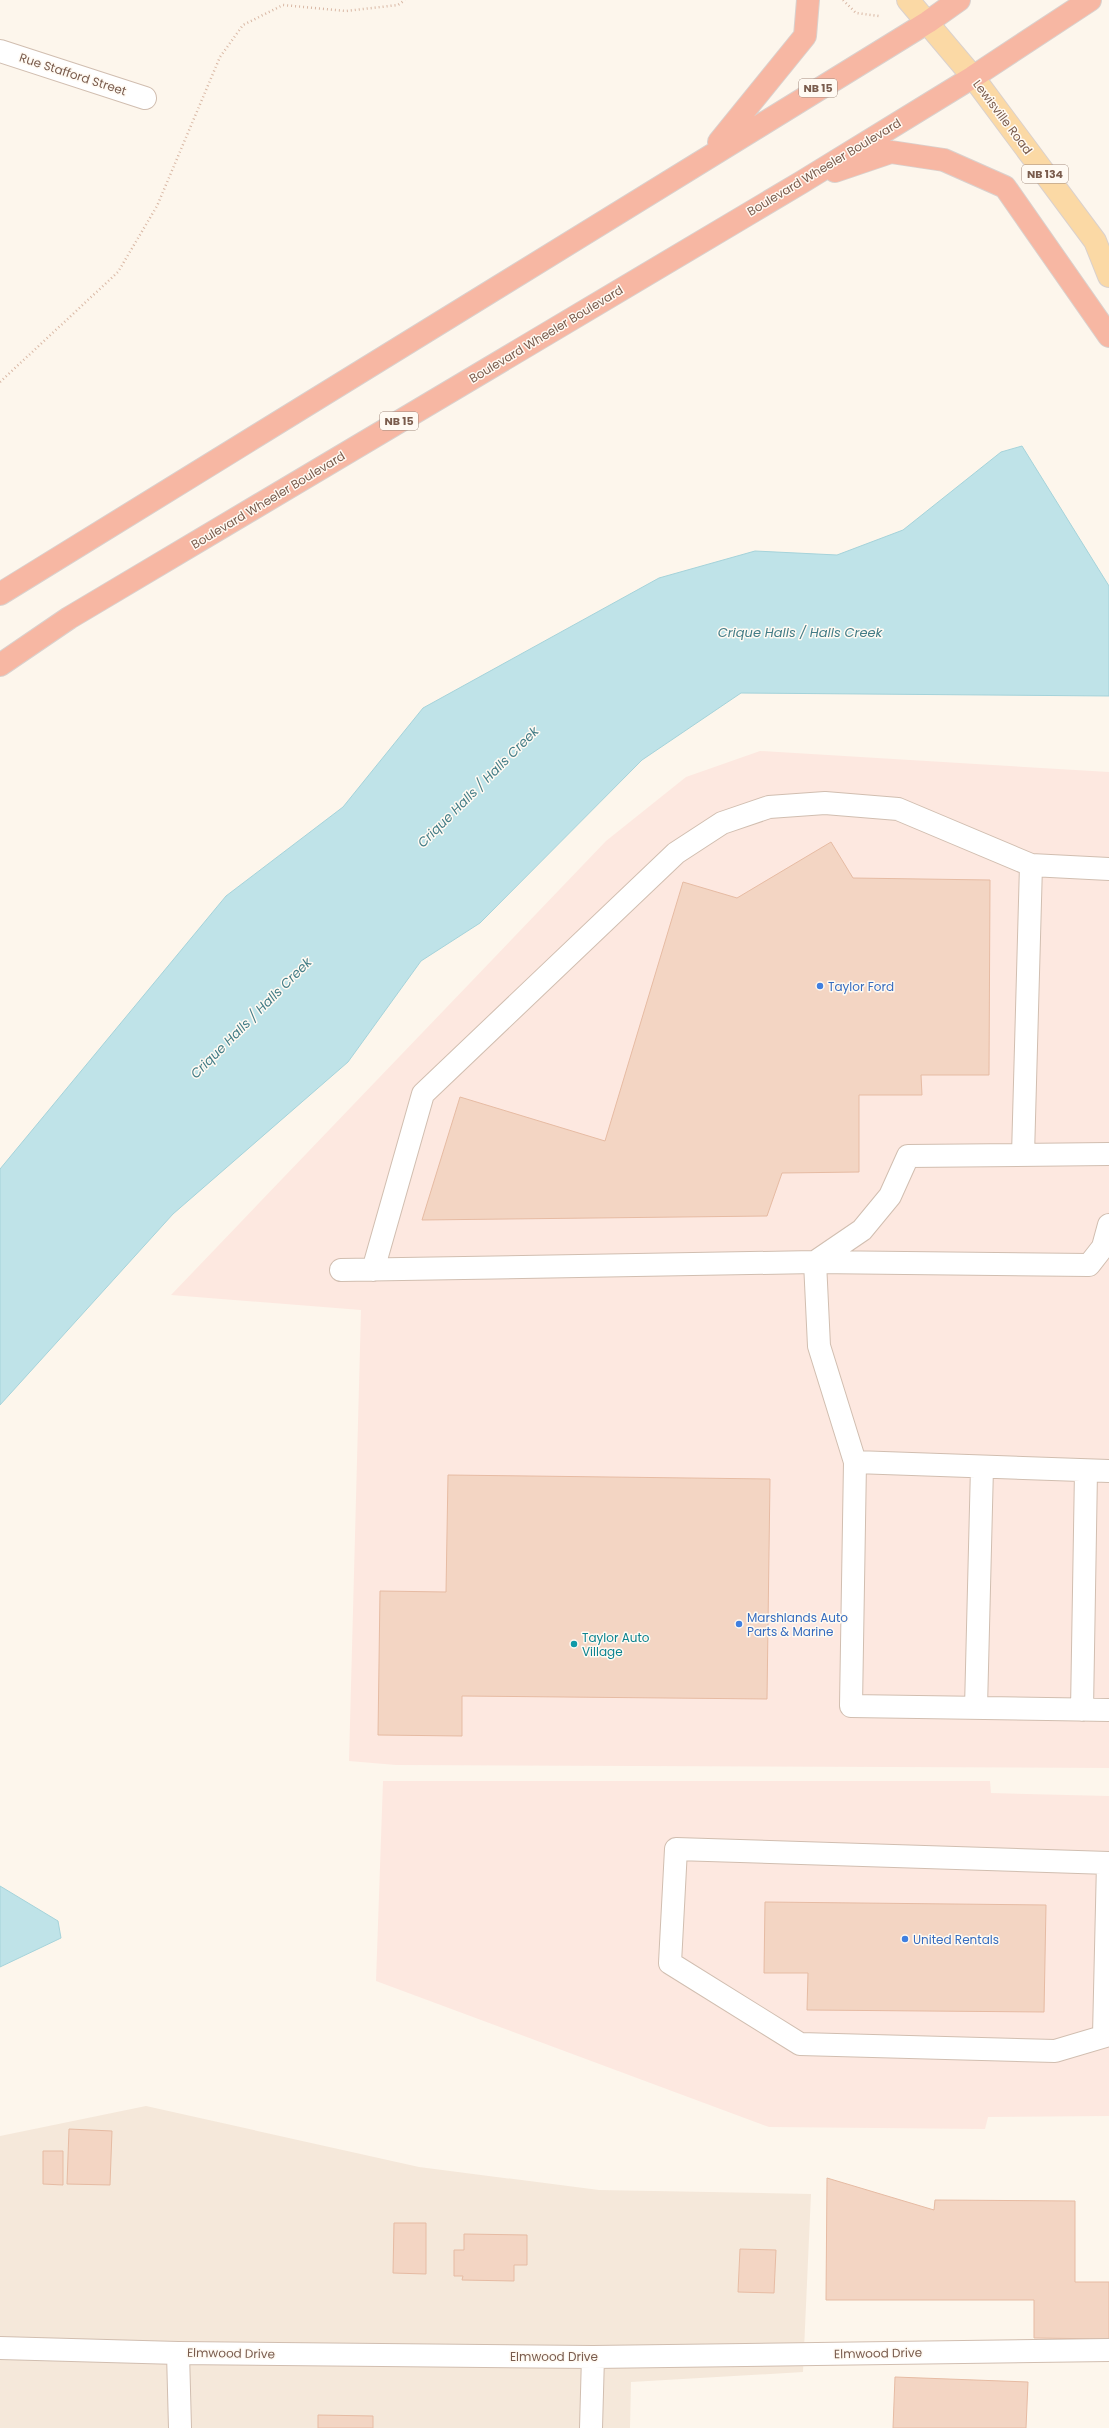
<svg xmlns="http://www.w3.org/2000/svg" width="1109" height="2428" font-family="Poppins,sans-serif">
<rect width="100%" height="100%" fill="#fdf6ec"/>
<!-- residential -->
<path fill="#f5e8da" d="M146,2106l273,61 180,23 212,4 -8,178 -172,10 -1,46h-630v-292z"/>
<!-- commercial -->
<path fill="#fde8e0" d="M760,751l349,21v996l-713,-3 -47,-4 12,-451 -190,-15 435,-454 80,-64z
M383,1781h607l1,12 118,3v320l-121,1 -3,12 -216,-2 -393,-146z"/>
<!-- water -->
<path fill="#bfe3e8" stroke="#a5d3da" d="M1022,446l87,140v110l-368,-3 -99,67 -162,163 -59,38 -73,101 -175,152 -173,191v-236l226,-273 117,-89 80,-99 236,-130 96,-27 82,4 66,-25 98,-78z
M0,1886l58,35 3,17 -61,29z"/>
<!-- building -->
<path fill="#f3d5c3" stroke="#e6bba3" d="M831,842l22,36 137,2 -1,195h-68l1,20h-63v77l-77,1 -15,43 -345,4 38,-123 145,44 78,-259 54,16z
M448,1475l322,4 -3,220 -305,-3v40l-84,-1 2,-144 66,1z
M765,1902l281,3 -2,107 -237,-2 1,-37h-44z
M69,2129l43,2 -2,54 -43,-1z
M43,2151h20v34l-20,-1z
M827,2178l107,32 1,-10 140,1v81h34v57l-75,-1v-38h-208z
M394,2223h32v51l-33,-1z
M464,2234l63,1v30h-13v16l-52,-1 1,-4h-9v-26h10z
M740,2249l36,1 -2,43 -36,-1z
M895,2377l133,5 -2,46h-133z
M318,2415l55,1v12h-55z"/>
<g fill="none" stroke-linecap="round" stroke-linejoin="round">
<!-- minor casing -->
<g stroke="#d1beb0" stroke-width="24">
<path id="minor" d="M0,51l145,47
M1023,1155l8,-290
M341,1270l474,-8 47,-32 28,-34 18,-40 201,-2
M373,1270l50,-176 253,-241 46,-30 47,-16 56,-4 73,6 133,56 78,4
M855,1462l-36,-116 -4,-84 274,3 14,-18 6,-22
M1109,1471l-254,-9 -4,244 258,4
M976,1708l6,-241
M1082,1710l4,-239
M1109,1863l-433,-14 -6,114 130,81 255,7 54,-16
M1104,2035l4,-172
M0,2348l178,5 415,4 516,-7
M178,2353l2,75
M591,2428l2,-71"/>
</g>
<!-- major casing -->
<g stroke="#dad1cd" stroke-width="24">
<path id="major" d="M908,0l65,77 122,164 14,35"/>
</g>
<!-- highway casing -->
<g stroke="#dad1cd" stroke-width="24">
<path id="highway" d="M719,142l86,-106 3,-36
M835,171l56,-19 53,8 61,27 104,149
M0,594l928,-572 31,-22
M0,665l69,-47 733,-436 171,-105 117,-77"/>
</g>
<!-- path -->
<path stroke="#d9b8a5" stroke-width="2.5" stroke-dasharray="1 3" stroke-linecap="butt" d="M843,0l13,13 23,3
M0,382l118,-110 39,-66 63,-149 23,-32 40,-20 63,6 52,-6 7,-5"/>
<!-- minor -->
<use href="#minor" stroke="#fff" stroke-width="22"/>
<!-- major -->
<use href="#major" stroke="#fbd9a5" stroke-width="22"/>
<!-- highway -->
<use href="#highway" stroke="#f7b7a3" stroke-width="22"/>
</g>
<!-- markers -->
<g fill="#3f7fe0" stroke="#fffaf3" stroke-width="1.5">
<circle cx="820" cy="986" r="4"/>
<circle cx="739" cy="1624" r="4"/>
<circle cx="905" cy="1939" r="4"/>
</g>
<circle fill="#0f9aa8" stroke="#fffaf3" stroke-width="1.5" cx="574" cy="1644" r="4"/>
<g text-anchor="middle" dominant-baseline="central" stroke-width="3" stroke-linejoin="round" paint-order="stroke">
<!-- shield labels -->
<g fill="#fffaf3" stroke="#a28b7f" stroke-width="1">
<rect x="799" y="79" width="38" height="18" rx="3"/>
<rect x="1022" y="165" width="46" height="18" rx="3"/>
<rect x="380" y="412" width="38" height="18" rx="3"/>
</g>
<g font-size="11" font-weight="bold" fill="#7a5c4d">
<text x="818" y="88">NB 15</text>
<text x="1045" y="174">NB 134</text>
<text x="399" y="421">NB 15</text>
</g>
<!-- street labels -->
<g font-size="12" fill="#7a5c4d" stroke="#fffaf3">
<text transform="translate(73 74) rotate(18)">Rue Stafford Street</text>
<text transform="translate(1003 117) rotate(53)">Lewisville Road</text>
<text transform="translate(824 167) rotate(-31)">Boulevard Wheeler Boulevard</text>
<text transform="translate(546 334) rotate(-31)">Boulevard Wheeler Boulevard</text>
<text transform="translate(268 500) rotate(-31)">Boulevard Wheeler Boulevard</text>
<text transform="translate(231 2353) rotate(1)">Elmwood Drive</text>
<text transform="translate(878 2353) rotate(-1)">Elmwood Drive</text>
<text x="554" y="2356">Elmwood Drive</text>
</g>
<!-- shop labels -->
<g font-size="12" fill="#366cbe" stroke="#fffaf3" text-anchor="start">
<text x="828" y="986">Taylor Ford</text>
<text x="747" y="1617">Marshlands Auto<tspan x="747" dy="14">Parts &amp; Marine</tspan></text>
<text x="913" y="1939">United Rentals</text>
</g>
<!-- culture labels -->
<g font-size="12" fill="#0d838f" stroke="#fffaf3" text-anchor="start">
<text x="582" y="1637">Taylor Auto<tspan x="582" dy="14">Village</tspan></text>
</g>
<!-- water labels -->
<g font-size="13" font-style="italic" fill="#437c86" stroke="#fffaf3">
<text x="800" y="632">Crique Halls / Halls Creek</text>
<text transform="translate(478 787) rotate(-45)">Crique Halls / Halls Creek</text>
<text transform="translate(251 1018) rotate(-45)">Crique Halls / Halls Creek</text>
</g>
</g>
</svg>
